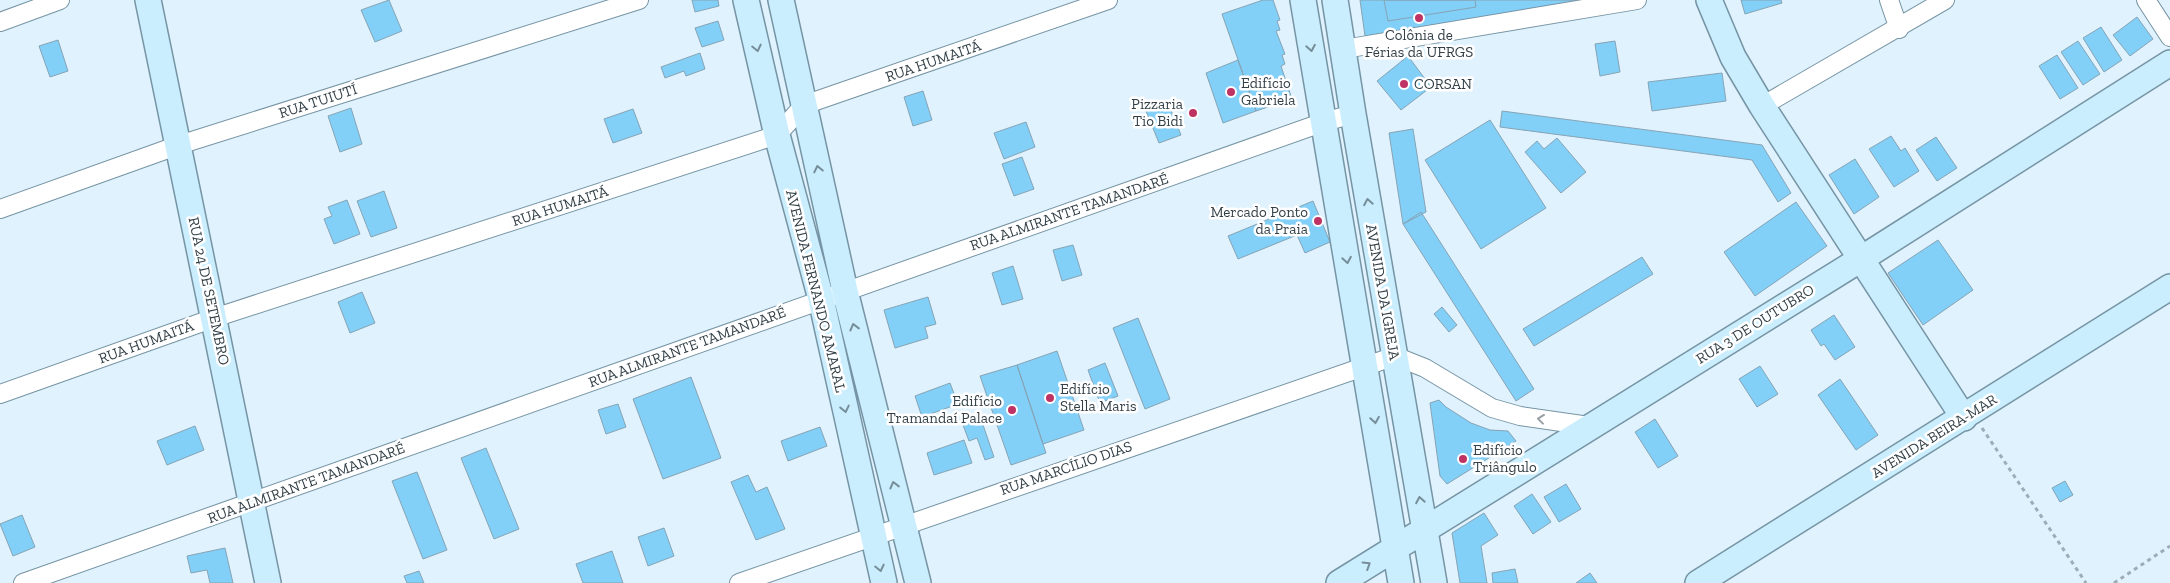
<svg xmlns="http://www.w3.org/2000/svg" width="2170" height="583" font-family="'Zilla Slab',serif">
<rect width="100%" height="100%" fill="#dff2fd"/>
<!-- building -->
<path fill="#82cff7" stroke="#86a4b5" d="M389,0l13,31 -27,11 -14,-32z
M692,0h26l1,6 -24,6z
M1263,0h10l7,20 -3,1 3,9 -4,1 9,23 -3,1 3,9 -4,2 11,33 -36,12 -34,-97z
M1360,0h226l-221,36z
M1384,0h91l1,7 -88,14z
M1741,0h40l1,3 -37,11z
M2137,17l16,22 -23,17 -17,-21z
M718,21l6,19 -22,7 -7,-19z
M2101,27l21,33 -18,12 -21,-34z
M58,40l10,31 -18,6 -11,-31z
M1615,41l5,31 -20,4 -5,-32z
M2078,41l22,33 -17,11 -22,-33z
M700,53l5,16 -19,7 -2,-5 -19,7 -4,-11z
M2057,55l21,33 -18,11 -21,-33z
M1408,56l23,31 -30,23 -24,-29z
M1238,60l18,51 -33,12 -17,-50z
M1722,73l4,28 -74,10 -4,-29z
M923,91l9,29 -19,6 -9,-29z
M1168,103l13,32 -22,8 -13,-32z
M351,108l11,36 -22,8 -12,-36z
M633,109l9,24 -29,10 -9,-24z
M1502,111l260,34 29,48 -13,9 -26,-42 -252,-33z
M1490,120l56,88 -65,41 -56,-89z
M1026,122l9,25 -31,12 -10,-26z
M1413,129l13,83 -23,12 -14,-91z
M1891,136l10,15 4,-3 14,23 -25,16 -25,-38z
M1936,137l21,31 -20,13 -21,-31z
M1557,138l29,34 -25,21 -36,-41 12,-11 7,8z
M1022,157l12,32 -20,7 -12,-32z
M1855,159l24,38 -25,17 -25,-39z
M384,191l13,37 -26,9 -14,-36z
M347,200l13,34 -26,10 -10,-25 8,-3 -4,-9z
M1313,201l17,41 -25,11 -8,-18 -59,24 -10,-23z
M1796,202l31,44 -72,50 -31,-44z
M1421,212l113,177 -18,12 -113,-177z
M1938,240l35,50 -50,35 -35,-52z
M1073,245l9,30 -20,6 -9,-31z
M1642,257l11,17 -119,72 -11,-17z
M1013,266l10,33 -21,6 -10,-32z
M362,292l13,31 -25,10 -12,-31z
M928,297l8,27 -11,3 3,11 -33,10 -11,-38z
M1442,307l15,18 -8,7 -15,-18z
M1834,315l21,32 -20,13 -11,-16 -3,2 -10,-16z
M1138,318l32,81 -25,10 -32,-81z
M1057,351l27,79 -41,14 -26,-79z
M1105,363l13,33 -18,7 -12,-33z
M1017,365l29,88 -35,12 -31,-89z
M1760,366l18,28 -21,13 -18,-28z
M691,377l30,81 -58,21 -30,-80z
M1840,379l38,56 -22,15 -38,-55z
M950,383l8,21 -36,13 -7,-21z
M1439,400l7,7 25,16 19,7 18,1 8,10 -69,43 -7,-8 -10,-73z
M618,404l8,23 -20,7 -8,-24z
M981,419l13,38 -9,3 -8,-22 -8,3 -6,-16z
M1655,419l23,37 -20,12 -23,-36z
M195,426l9,24 -37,15 -10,-24z
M820,427l7,19 -39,15 -7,-20z
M964,440l8,23 -38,12 -7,-22z
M486,448l33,81 -25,10 -33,-81z
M417,472l30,78 -24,9 -31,-78z
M748,475l8,17 11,-5 18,42 -29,11 -25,-58z
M2065,481l8,14 -13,7 -8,-14z
M1566,484l15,25 -22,13 -15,-25z
M1532,494l19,28 -18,12 -19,-28z
M1484,513l14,22 -17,11 6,37h-27l-8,-50z
M22,515l13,32 -22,9 -13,-32z
M664,528l10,28 -26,10 -10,-29z
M225,548l8,35h-23l-3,-13 -16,3 -4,-17z
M612,551l11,32h-40l-7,-19z
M1515,569l3,14h-25l-1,-10z
M419,571l5,12h-17l-3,-7z
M1590,573l7,10h-21z"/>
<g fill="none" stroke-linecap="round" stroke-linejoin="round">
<!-- street casing -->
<g stroke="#7694a4" stroke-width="20">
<path id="street" d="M1889,0l10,29
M2146,0l24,37
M0,22l60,-22
M1344,49l293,-49
M1762,106l183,-106
M0,209l179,-64 460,-145
M0,394l214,-76 563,-183 27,-30 304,-105
M23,583l1301,-461 29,-8
M739,583l656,-227 30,12 67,40 28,8 69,10"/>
</g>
<!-- secondary casing -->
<g stroke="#7694a4" stroke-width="28">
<path id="secondary" d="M148,0l120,583
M746,0l31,135 44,164 63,284
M781,0l64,291 73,292
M1303,0l98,583
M1335,0l18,114 81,469
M1709,0l24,57 29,49 202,312
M1339,583l522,-324 309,-196
M1698,583l472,-296"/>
</g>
<!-- path -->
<path stroke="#9dadb7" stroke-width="3" stroke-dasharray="4 4" stroke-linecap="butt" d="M1982,428l104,155
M2114,583l56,-37"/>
<!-- street -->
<use href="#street" stroke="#fff" stroke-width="18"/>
<!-- secondary -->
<use href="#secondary" stroke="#caeefe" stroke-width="25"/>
</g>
<!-- one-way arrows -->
<defs><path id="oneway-chevron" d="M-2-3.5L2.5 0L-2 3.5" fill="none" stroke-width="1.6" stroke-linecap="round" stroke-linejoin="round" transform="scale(1.25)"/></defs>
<g stroke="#768e99">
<use href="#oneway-chevron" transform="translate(757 48) rotate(77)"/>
<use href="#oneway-chevron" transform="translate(1311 48) rotate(80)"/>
<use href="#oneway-chevron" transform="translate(818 169) rotate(-102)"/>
<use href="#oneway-chevron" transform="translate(1368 202) rotate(-100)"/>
<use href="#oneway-chevron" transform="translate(1347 260) rotate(80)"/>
<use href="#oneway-chevron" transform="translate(854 327) rotate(-104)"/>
<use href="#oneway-chevron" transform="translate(845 409) rotate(78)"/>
<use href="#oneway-chevron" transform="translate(1375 420) rotate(81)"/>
<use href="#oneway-chevron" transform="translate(894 485) rotate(-104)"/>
<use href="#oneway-chevron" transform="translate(1420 500) rotate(-100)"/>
<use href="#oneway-chevron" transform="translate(1367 565) rotate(-32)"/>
<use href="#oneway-chevron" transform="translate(880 568) rotate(77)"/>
</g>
<use stroke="#989fa2" href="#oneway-chevron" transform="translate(1541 419) rotate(-173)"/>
<!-- markers -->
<g fill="#bf3264" stroke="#fff" stroke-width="2">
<circle cx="1419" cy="18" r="5"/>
<circle cx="1404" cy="84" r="5"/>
<circle cx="1231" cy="92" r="5"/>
<circle cx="1193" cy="113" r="5"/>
<circle cx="1318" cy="221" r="5"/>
<circle cx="1050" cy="398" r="5"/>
<circle cx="1012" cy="410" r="5"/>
<circle cx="1463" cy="459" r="5"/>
</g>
<g text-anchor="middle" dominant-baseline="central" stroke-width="5" stroke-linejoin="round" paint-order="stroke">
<!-- poi labels -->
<g font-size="15" fill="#323f46" stroke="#fff" text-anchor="start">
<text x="1419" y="35" text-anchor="middle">Colônia de<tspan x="1419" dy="17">Férias da UFRGS</tspan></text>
<text x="1241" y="83">Edifício<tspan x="1241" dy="17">Gabriela</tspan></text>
<text x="1414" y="84">CORSAN</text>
<text x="1183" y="104" text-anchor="end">Pizzaria<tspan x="1183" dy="17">Tio Bidi</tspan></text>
<text x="1308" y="212" text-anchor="end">Mercado Ponto<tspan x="1308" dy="17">da Praia</tspan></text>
<text x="1060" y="389">Edifício<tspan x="1060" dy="17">Stella Maris</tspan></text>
<text x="1002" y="401" text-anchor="end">Edifício<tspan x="1002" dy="17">Tramandaí Palace</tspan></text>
<text x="1473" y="450">Edifício<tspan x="1473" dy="17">Triângulo</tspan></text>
</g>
<!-- street labels -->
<g font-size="15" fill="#323f46" stroke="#fff">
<text transform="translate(933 61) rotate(-19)">RUA HUMAITÁ</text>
<text transform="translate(318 101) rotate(-18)">RUA TUIUTÍ</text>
<text transform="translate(560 206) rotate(-18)">RUA HUMAITÁ</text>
<text transform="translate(1069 212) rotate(-19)">RUA ALMIRANTE TAMANDARÉ</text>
<text transform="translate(209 291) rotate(78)">RUA 24 DE SETEMBRO</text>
<text transform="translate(816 291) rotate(76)">AVENIDA FERNANDO AMARAL</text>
<text transform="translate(1383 292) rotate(80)">AVENIDA DA IGREJA</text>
<text transform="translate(1755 324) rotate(-32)">RUA 3 DE OUTUBRO</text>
<text transform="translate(146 342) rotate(-20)">RUA HUMAITÁ</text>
<text transform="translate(687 347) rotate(-20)">RUA ALMIRANTE TAMANDARÉ</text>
<text transform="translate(1934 436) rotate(-32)">AVENIDA BEIRA-MAR</text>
<text transform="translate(1066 468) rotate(-19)">RUA MARCÍLIO DIAS</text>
<text transform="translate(306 483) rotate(-20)">RUA ALMIRANTE TAMANDARÉ</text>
</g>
</g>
</svg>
